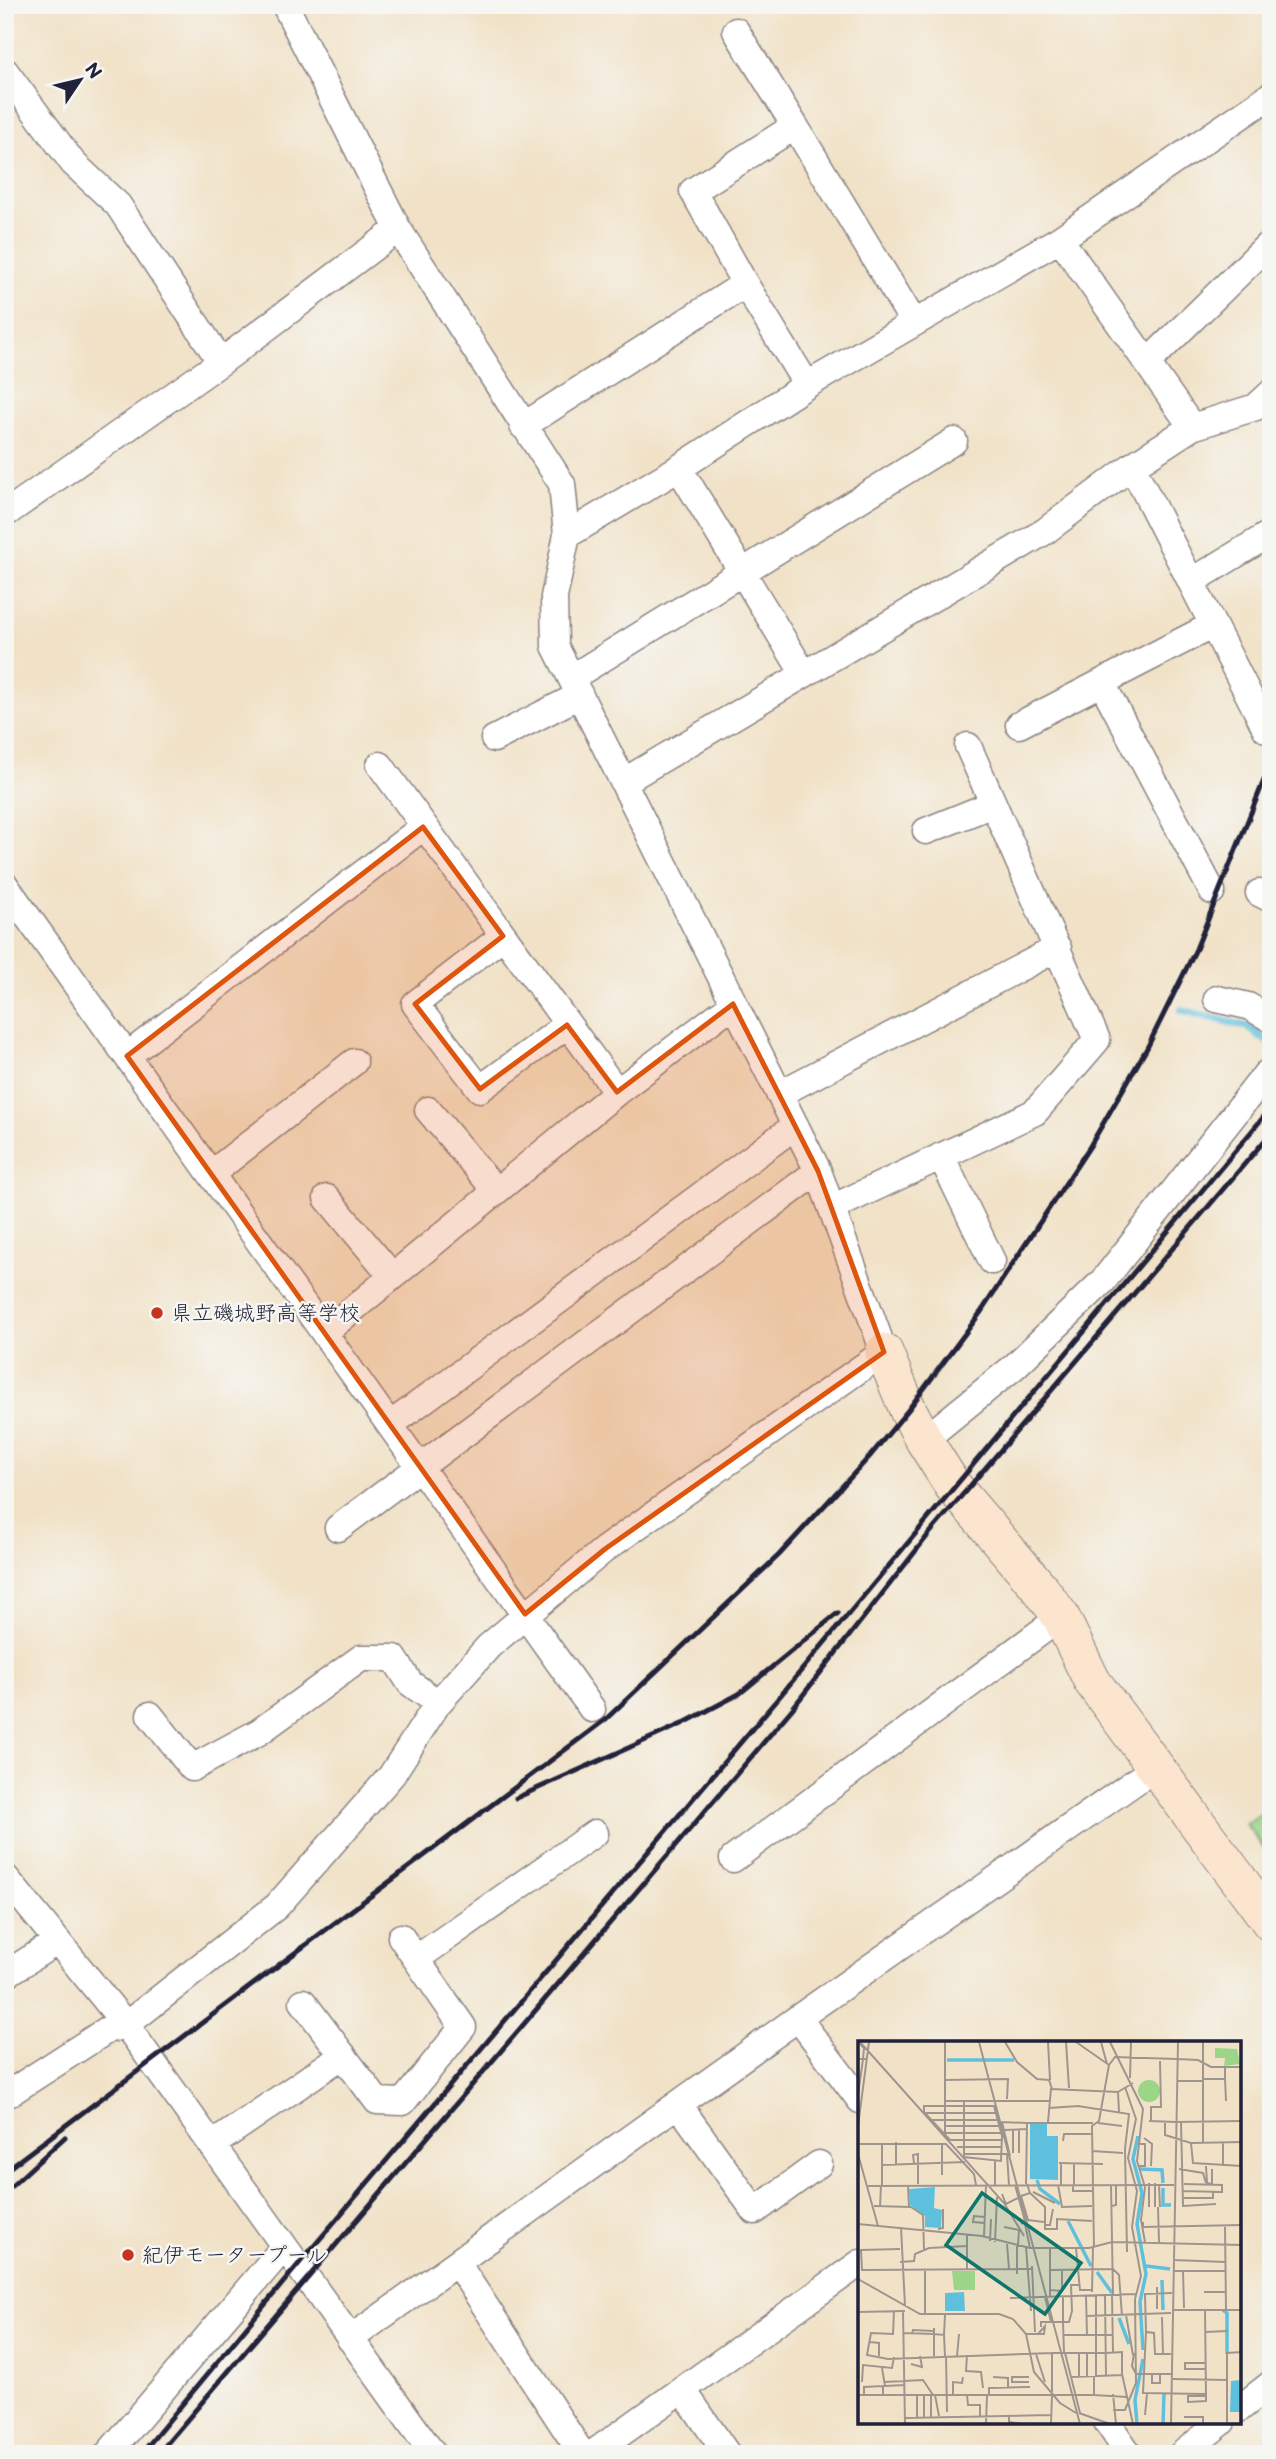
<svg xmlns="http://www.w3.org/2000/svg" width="1276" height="2459" font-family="'Balsamiq Sans','Klee One',sans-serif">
<rect width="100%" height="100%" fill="#f6f6f2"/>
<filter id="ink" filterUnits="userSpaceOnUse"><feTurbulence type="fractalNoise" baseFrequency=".0143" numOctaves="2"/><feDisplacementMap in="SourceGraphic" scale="14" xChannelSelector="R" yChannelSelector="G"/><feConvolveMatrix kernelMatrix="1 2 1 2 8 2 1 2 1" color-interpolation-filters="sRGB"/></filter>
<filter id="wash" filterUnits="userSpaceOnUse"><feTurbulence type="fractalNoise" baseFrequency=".00686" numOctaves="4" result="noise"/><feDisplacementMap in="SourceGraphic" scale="28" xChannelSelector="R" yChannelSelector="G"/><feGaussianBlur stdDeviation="1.57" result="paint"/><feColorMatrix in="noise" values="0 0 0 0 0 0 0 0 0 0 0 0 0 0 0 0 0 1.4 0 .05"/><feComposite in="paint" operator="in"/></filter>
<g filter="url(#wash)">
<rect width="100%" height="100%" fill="#f1e2c7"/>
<!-- green -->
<path fill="#9bd588" stroke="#5e7c62" stroke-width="2" d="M1271,1807v51l-25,-34z"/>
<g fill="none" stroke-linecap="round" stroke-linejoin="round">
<!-- stream -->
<path stroke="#5fc0de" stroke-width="8" d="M1182,1010l66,17 23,17"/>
</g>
</g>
<g filter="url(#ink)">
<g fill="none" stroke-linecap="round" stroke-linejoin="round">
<!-- street casing -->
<g stroke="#8a8281" stroke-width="29">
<path id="street" d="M736,31l59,95
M5,71l68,92 45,42 103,157
M1060,239l132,188
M1147,363l124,-121
M807,385l-62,-101 -52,-93 102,-65 119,197
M523,426l222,-142
M1132,466l134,263
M679,468l125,206
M5,514l216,-152 177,-133
M567,535l112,-67 128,-83 253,-146 211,-144
M1191,582l80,-49
M571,678l383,-237
M1102,683l110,208
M1019,725l194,-100
M494,739l86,-44
M380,765l237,327
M623,782l421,-250 88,-66 60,-39 64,-20 15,-14
M926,831l67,-27
M5,885l587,824
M1259,893l12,6
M503,936l-88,68 65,85 87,-64
M1217,999l31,7 23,13
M127,1056l296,-229
M779,1094l279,-146
M428,1110l68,81
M941,1156l51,105
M211,1174l143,-112
M327,1198l66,79
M832,1208l203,-96 62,-72 -129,-294
M325,1332l292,-240 116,-88
M390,1425l405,-299
M924,1440l91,-74 88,-85 163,-207
M338,1528l480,-357
M150,1715l42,53 67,-36 102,-74h33l16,25 28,20
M733,1859l328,-242
M5,1877l121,148 307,429
M416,1959l179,-126
M5,1975l51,-33
M303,2002l74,99 26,1 60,-75 -62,-90
M798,2018l62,82
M5,2096l102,-66 19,-5 151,-119 114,-130 47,-73 51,-57 116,-97 279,-197 -66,-181 -263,-525 -1,-49 13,-62 -5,-51 -164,-255 -113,-224
M678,2104l77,107 64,-47
M212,2145l131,-90
M457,2263l125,191
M350,2339l448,-321 358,-251
M683,2390l44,64
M1239,2409l32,-25
M1107,2422l22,32
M108,2454l176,-207
M592,2454l268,-191
M1182,2454l40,-32"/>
</g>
<!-- secondary casing -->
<g stroke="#8a8281" stroke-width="39">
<path id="secondary" d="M884,1352l24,58 16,30 29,46 86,101 22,30 31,64 179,242"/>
</g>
<!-- street -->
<use href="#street" stroke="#fff" stroke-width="26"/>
<!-- secondary -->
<use href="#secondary" stroke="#fce5cf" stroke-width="37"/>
<!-- rail -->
<path stroke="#22223b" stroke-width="5" d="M516,1798l166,-74 57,-30 99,-81
M5,2171l601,-452 173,-164 92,-100 37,-45 73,-98 109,-166 57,-98 49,-99 75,-186
M5,2192l60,-55
M141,2454l156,-188 483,-570 491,-588
M158,2454l634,-745 137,-175 342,-401"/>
</g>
</g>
<!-- marked area -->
<path fill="#de560e" fill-opacity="0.2" stroke="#de560e" stroke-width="5" stroke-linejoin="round" d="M423,827l80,109 -88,68 65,85 87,-64 50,67 116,-88 85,167 66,181 -279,197 -80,65 -398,-558z"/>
<!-- markers -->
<g fill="#c8321e" stroke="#f6f6f2" stroke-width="2.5">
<circle cx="157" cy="1313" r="7"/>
<circle cx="128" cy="2255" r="7"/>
</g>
<g text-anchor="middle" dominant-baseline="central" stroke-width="5" stroke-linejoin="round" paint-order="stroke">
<!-- poi labels -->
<g font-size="21" fill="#22223b" stroke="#f6f6f2" text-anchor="start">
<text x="171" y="1313">県立磯城野高等学校</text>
<text x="142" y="2255">紀伊モータープール</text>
</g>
</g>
<!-- overview -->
<g transform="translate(858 2041)">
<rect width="383" height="383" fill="#f1e2c7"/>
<path d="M357,7l22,1 3,15 -16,2 1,-8h-10zM280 50a11 11 0 1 1 22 0a11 11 0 1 1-22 0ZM94,230h23v19h-21z" fill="#9bd588"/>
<path d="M172,83h17v12h11v44l-28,-1zM77,146l-1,21 8,2 -1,18 -16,-1v-11l-15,-11 -1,-16zM106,251l1,19h-20v-18zM383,339v32h-11l1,-31z" fill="#5fc0de"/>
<path fill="none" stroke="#5fc0de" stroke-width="3.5" d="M89,19h67M280,95l-5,23 9,34 -5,31 9,50 -6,28 3,48M282,128l22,1 1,13M179,139l3,9 20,15M305,147v17h8M210,180l23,45M288,225l24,3M239,231l15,21M304,239l1,30M365,269l4,3v41M261,277l10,26M279,383l-2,-24 8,-41M305,383l1,-30"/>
<path fill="none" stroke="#9e958f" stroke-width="2" d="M2,1l144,161 20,33M121,1l101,382M147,1l12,20 20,17 12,1 3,9M190,1l2,38M208,1l3,46M218,1l33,23 6,-8 62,2M243,1l6,22M252,1l33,67 -6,52 8,26 -4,33 4,22M0,18h5l1,-11 -6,-6M320,18l20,1 13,7h31M272,37l1,-36M346,38h21v-12M367,38l1,22M87,39l63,-1 -1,20M320,40h26M0,54l5,-36h4M87,60h104M106,61v55l37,4 1,-25 -8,-30h-70v6l26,28h52M191,67l29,-2 51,8 -4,35 2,103M261,71l-1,-20 15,-9M68,72h70M74,79h66M291,80l27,1M293,80v-14h10l-1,-46M190,81l3,-33 67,3M307,81v13l26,8 2,20 49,3M318,81l66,-1M323,81l2,84 33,-2M240,82l24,3M0,85l11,-84M87,85h54M146,89l23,-1M155,89v23M161,89v23M87,92h56M87,93v-92M286,97l8,6 -1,22M205,100l1,-7h28M38,101v22M24,102v42M84,102v32M333,102l51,-1M345,102v-101M365,102v22M0,103h88l28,30 2,11M99,106h45M234,110l31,2M0,113l20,72M106,113h43l2,31M152,115l-8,-34 25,1M137,120v24M56,122l-1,-8 5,-1v30M201,122l44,1M203,122v22M216,122v22M24,124l83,-3M280,125h7v-22h-5M348,125l1,17 5,1v-15M321,128l24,4 3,10M168,143l1,-61h66M169,143l3,9 15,14v22h12v-10l35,2M301,143l1,23M157,144l10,36 -4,3M200,144l4,22 30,-1M215,144v6h19M253,144l2,109M10,145l306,-1M50,145l1,21M324,150l40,1v-7l-38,-1M175,151l22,11M172,152l-9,3 7,24 16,2M144,153l4,10 12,-6M324,157h31v-6M16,165l37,1 12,8 1,35M254,165l4,-1v-20M22,166l1,-22M291,166v-24M297,166v-24M300,166l1,35M285,181v5l99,-2M127,182l-12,-1 1,-6 11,1M0,183l124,12 48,12h59l23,-6 130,3M167,183l5,24M187,184h5l3,-16M367,184l1,84M43,186l4,79M146,186l15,3 -1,15M80,188l5,-1v-19M109,194v34M126,196l2,-52M132,200l1,-22M137,201l2,-45M149,203l2,25M159,204v29M168,206l5,64M236,206l-2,-121 7,-5 10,-56M192,207v49M218,207l4,42h12M42,208l-39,1 1,20 170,-1M315,219l53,2M42,221l14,-1 1,-7 14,-6 38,-2M174,225l3,66M254,227l7,7 3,41M67,229v44M192,229l62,-1M316,230h52M325,230l1,37M0,238l62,35h79l14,5 13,15 8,38 26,31 16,10M192,249l12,1v-22M234,251l1,-45M346,251h22M254,254l1,57M228,255l1,39M238,255v81M247,255l1,80M187,256l6,25M205,256v25M152,257l126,-4M299,268v-22M314,269h70M347,269l1,86M36,270l-1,23 -22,-1 -4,22 21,4 164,-6M45,270l2,113M0,271l47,-1M268,274l7,40M228,275l85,-3M304,276l1,37M205,281h6l3,-11 -1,-26h9M183,286v-5h22l1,31h-12v39M288,291l-1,-38 27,-1M347,291l23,-1M46,292l30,1v-6M54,293l1,-4 21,1M168,293h18l1,-8 -7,8M86,294l1,21M206,294h49M12,301l9,1v13M221,311v25M229,311v25M207,312l15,60M207,312h40M276,312l-2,13 4,8M178,313l9,28M313,313h-16l-1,-21 -8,-1 -3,61 63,1M109,314l-1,16 15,1 2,16M76,315v-22l10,1 1,-20M88,315l1,56M99,315l2,-22M53,323l11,3 -2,-11M24,327l3,18 20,-1M347,328h-20v-6h20M264,333l11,50M278,333h35M294,334v8h8v-9M135,336l15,1v9M171,336h-17v5h17M214,336l50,-2v-23l-16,1M315,338l55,1M4,341l1,-17 29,3 2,-11M26,341l39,-2 10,15M255,353l3,30M0,354h195M6,354v-8l19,-1v9M77,354l4,21M95,354v-13l9,1 1,-6M109,354l1,10h12v11M131,354v-7l41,-1M196,354h40v-18M236,354l33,2M330,355h18v5l-18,1zM255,369h12l11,-27 -1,-84 6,-23 -9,-49 5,-36 -9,-33 8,-39 -11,-32M221,372l31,11M151,374v7l14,2M287,374l2,-21M59,376v-22M66,376v-22M73,376v-22M326,376h19v7M47,377l146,-3M128,383l1,-29M193,383l1,-29M313,383l7,-382M369,383v-71l15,-1"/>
<path fill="#0f766e" fill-opacity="0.15" stroke="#0f766e" stroke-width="3.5" d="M124,152l99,70 -36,51 -99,-69z"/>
<rect width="383" height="383" fill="none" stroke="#22223b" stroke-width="3.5"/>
</g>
<!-- margin -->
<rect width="1276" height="2459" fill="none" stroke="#f6f6f2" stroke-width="28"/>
<!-- north arrow -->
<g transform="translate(80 80) rotate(55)" stroke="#f6f6f2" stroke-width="5" paint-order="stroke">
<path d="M0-5L12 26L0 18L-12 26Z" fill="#22223b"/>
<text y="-10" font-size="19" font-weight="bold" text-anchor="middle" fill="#22223b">N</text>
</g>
</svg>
